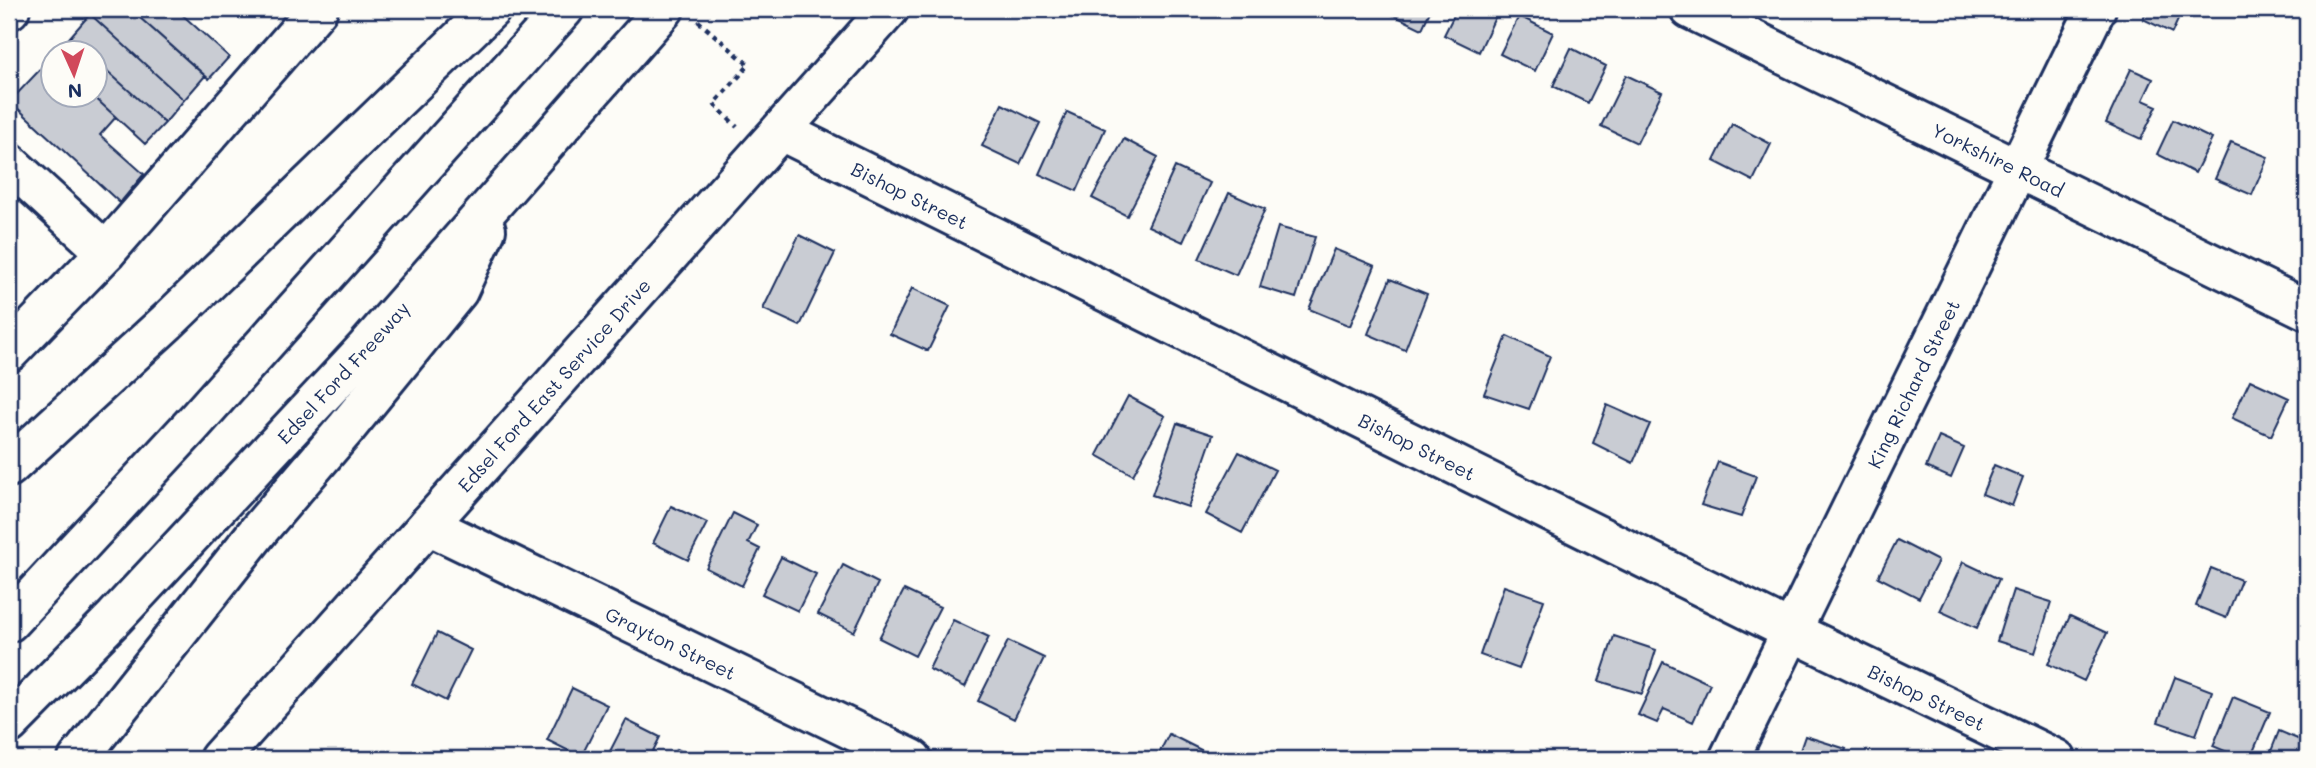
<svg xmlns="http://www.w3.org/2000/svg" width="2316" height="768" font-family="Mali,sans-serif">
<rect width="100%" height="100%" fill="#fdfcf7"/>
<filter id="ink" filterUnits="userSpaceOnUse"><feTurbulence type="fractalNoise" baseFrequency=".0143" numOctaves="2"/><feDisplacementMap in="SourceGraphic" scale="14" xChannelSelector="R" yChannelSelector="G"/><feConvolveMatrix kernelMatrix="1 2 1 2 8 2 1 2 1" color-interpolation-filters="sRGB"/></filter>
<g filter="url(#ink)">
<!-- building -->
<path fill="#c9ccd3" stroke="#1b2f5e" stroke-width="2" d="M94,9h36l75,67 -21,24 -94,-86z
M130,9h46l53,48 -20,22z
M1388,9h43l-9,20 -35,-17z
M1457,9h31l9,4 -18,39 -35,-17z
M2147,9h36l-11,24 -29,-14z
M90,14l94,86 -19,23 -71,-64v-7h-6l-18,-15z
M1519,16l34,17 -18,38 -35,-17z
M70,37l18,15h-32z
M1571,48l35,18 -18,37 -35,-17z
M51,58l1,36h39l25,23 -16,18 44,39 -24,29 -107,-99 1,-7z
M94,59l71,64 -20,21 -54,-50h3z
M2131,69l22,10 -10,21 14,6 -16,33 -35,-16z
M1626,75l36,17 -25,51 -36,-17z
M1002,104l38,19 -20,41 -38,-18z
M1067,112l38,17 -28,62 -38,-17z
M2173,120l39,19 -17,34 -38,-19z
M1732,124l39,20 -18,37 -39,-20z
M1124,139l34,18 -31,59 -35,-18z
M2231,142l37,15 -16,38 -37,-16z
M1175,167l35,16 -27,59 -35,-16z
M1229,193l36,16 -29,66 -37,-16z
M1278,227l37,10 -19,61 -36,-11z
M799,235l36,18 -35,73 -37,-17z
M1334,249l41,17 -25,60 -41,-17z
M1390,279l37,15 -22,56 -37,-16z
M912,288l38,18 -22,45 -38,-17z
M1507,336l43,20 -21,53 -45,-15z
M2250,380l39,18 -18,38 -39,-18z
M1128,396l37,20 -32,59 -36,-20z
M1607,405l43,19 -17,39 -40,-20z
M1177,423l36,12 -25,72 -36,-12z
M1939,437l25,11 -13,30 -25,-11z
M1239,452l36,18 -33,63 -36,-19z
M1718,462l38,14 -15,41 -40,-12z
M1994,465l29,12 -11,29 -30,-12z
M671,506l36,17 -19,37 -35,-17z
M733,513l24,12 -9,18 12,6 -18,37 -36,-18z
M1897,540l41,21 -19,37 -41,-21z
M781,557l35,17 -18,37 -36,-17z
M1963,562l36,17 -22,49 -37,-17z
M843,565l35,18 -24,49 -36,-18z
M2211,568l30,12 -15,38 -30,-12z
M1504,586l40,14 -25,69 -39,-14z
M904,590l36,17 -25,49 -36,-18z
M2013,590l38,12 -16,51 -38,-12z
M2070,616l37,17 -23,48 -36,-17z
M953,620l36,17 -24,50 -36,-18z
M437,633l34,17 -25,51 -34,-17z
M1614,636l42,14 -14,44 -43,-13z
M1008,641l36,17 -30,61 -36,-18z
M1663,662l47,22 -17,38 -29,-13 -7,14 -19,-8z
M2175,677l37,14 -16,44 -38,-13z
M572,688l35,17 -26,52 -34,-17z
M2233,697l37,15 -20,47h-6l-31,-13z
M626,720l34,17 -11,22h-43z
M2279,731l28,12v16h-39z
M1169,734l36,18 -4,7h-45z
M1805,736l41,13 -4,10h-45z
M677,749l20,10h-25z"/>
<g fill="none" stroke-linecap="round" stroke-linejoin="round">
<!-- minor casing -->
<g stroke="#1b2f5e" stroke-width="44">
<g id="minor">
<path id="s1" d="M1690,9l617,301"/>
<path id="s2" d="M781,131l1012,501 263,127"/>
<path d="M9,163l97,89"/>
<path d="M9,352l97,-100 212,-243"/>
<path id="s3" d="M428,525l484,234"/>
<path id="s4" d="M219,759l670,-750"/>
<path id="s5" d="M1729,759l367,-750"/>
</g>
</g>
<!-- major casing -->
<g stroke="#1b2f5e" stroke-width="44">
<path id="major" d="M9,10l1,-1"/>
</g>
<!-- highway casing -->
<g stroke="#1b2f5e" stroke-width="44">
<g id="highway">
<path d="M9,467l158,-145 324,-313"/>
<path d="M9,622l182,-196 373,-417"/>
<path id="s6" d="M9,724l106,-107 250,-268 299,-340"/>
<path d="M78,759l181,-229 88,-103 111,-136 28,-61"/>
</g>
</g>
<!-- path -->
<path stroke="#1b2f5e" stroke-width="4.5" stroke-dasharray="5 5" stroke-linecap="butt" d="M698,21l51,44 -35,39 23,23"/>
<!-- minor -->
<use href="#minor" stroke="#fdfcf7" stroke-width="38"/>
<!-- major -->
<use href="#major" stroke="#fdfcf7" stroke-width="38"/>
<!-- highway -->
<use href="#highway" stroke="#fdfcf7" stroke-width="38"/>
</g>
</g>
<g text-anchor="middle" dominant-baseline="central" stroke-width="7" stroke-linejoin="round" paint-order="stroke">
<!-- street labels -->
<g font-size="19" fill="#1b2f5e" stroke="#fdfcf7">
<text stroke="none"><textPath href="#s1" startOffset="343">Yorkshire Road</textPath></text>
<text stroke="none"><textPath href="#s2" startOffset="144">Bishop Street</textPath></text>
<text stroke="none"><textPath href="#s6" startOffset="485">Edsel Ford Freeway</textPath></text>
<text stroke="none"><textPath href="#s4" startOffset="502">Edsel Ford East Service Drive</textPath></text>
<text stroke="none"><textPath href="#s5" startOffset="418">King Richard Street</textPath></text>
<text stroke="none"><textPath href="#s2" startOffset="710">Bishop Street</textPath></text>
<text stroke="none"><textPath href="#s3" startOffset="270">Grayton Street</textPath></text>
<text stroke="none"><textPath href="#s2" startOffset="1278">Bishop Street</textPath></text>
</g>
</g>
<!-- margin -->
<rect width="2316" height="768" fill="none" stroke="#fdfcf7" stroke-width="35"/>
<rect x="18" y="18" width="2281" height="733" fill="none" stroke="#1b2f5e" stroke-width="2.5" filter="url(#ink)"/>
<!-- north arrow -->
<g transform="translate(74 74) rotate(177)"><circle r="33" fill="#fdfcf7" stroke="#a3aaba" stroke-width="2"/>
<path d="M0-5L12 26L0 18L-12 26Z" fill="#d1495b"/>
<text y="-10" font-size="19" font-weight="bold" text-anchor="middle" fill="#1b2f5e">N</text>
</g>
</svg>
